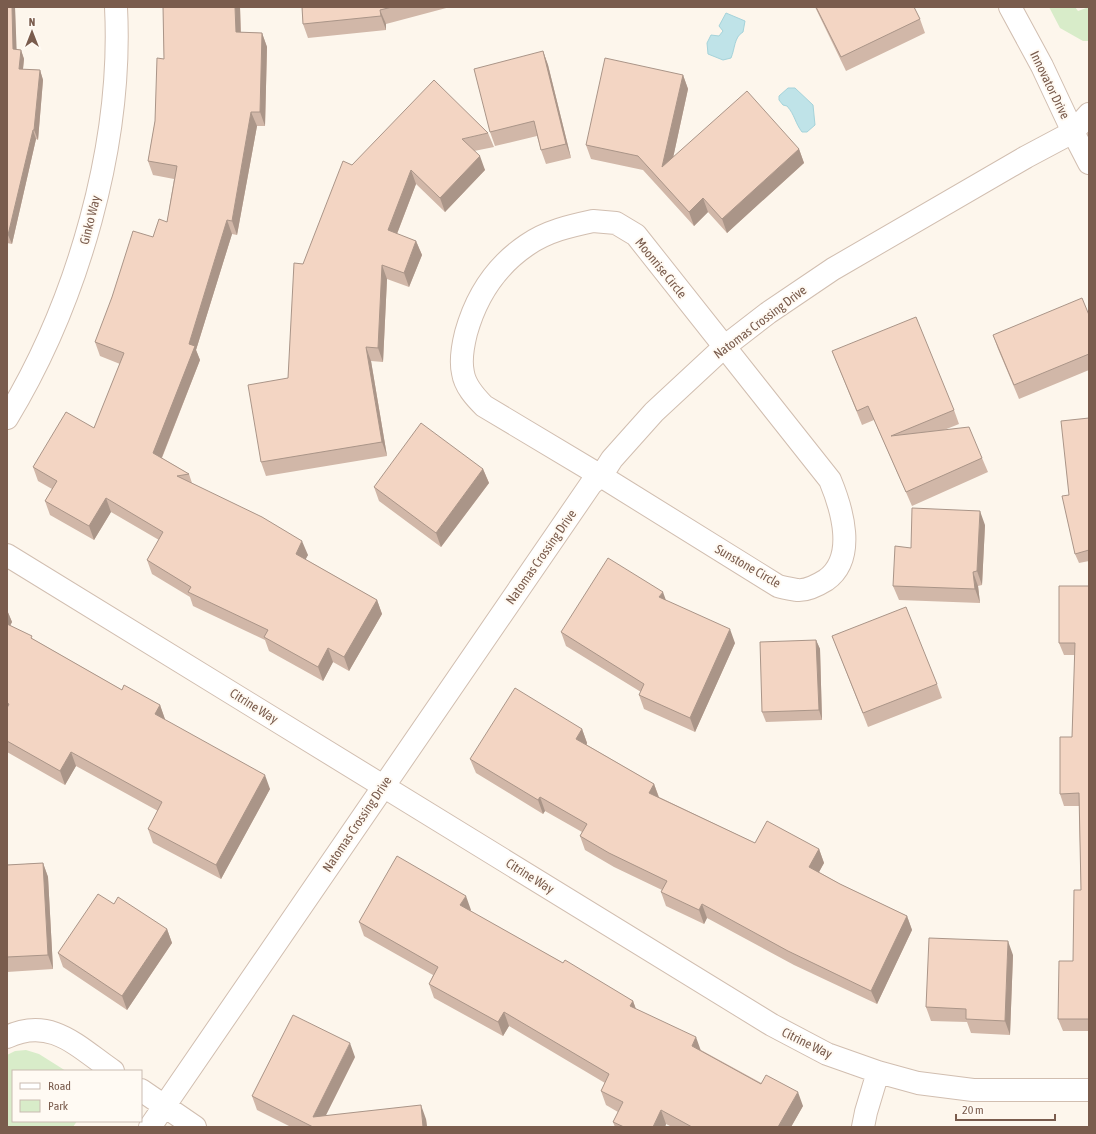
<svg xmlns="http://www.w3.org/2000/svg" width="1096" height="1134" font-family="'Asap Condensed',sans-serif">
<rect width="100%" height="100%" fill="#fdf6ec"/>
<!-- green -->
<path fill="#d8ecc9" d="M1049,7h26l3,4 11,-4v34h-6l-23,-13z
M26,1050l13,4 27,17h-53v50h64l-4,6h-66v-72l8,-4z"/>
<!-- water -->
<path fill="#bfe3e8" stroke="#a5d3da" d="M726,13l19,8 -2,11c-9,5 -8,17 -12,26l-8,2 -15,-6 -1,-11 4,-8 8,1 4,-5 -4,-5z
M788,88h7l18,17 2,20 -8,7h-5c-7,-9 -7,-17 -15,-26l-4,-1 -4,-5v-4z"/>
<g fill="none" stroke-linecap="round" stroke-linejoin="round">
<!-- minor casing -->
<g stroke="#d1beb0" stroke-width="24">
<path id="minor" d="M1010,7l32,59 31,66 16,31
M593,221l23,2 20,12 194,245c12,29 27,78 -4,100 -8,5 -20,11 -29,10 -6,-1 -13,-2 -19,-4l-177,-110 -117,-70c-9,-9 -19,-20 -21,-33 -3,-13 0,-28 3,-40 10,-36 30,-67 61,-88 20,-14 43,-19 66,-24z
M7,418c71,-117 116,-274 109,-411
M7,555l765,470 55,29 51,18 40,11 55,7h116
M7,1037c44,-21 71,10 106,34
M141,1090l54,37
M150,1127l441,-643 10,-8 11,-17 42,-47 70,-65 44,-34 65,-44 193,-112 47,-25 16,-18
M863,1127l3,-15 12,-40"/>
</g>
<!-- minor -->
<use href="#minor" stroke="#fff" stroke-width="22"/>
</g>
<!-- wall -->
<path fill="#d1b7a8" d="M7,7h8l1,42 5,1 3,9 -1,10 17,1 3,10 -5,60 -2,-1 -24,105 -5,-1z
M163,7h77l1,25 21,1 5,14 -2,79h-8l-20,109 -5,-1 -36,116 4,10 -38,98 27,16 3,9 116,72 -3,4 72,41 5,14 -33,57 -16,-9 -10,19 -54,-30 -4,-11 -72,-34 -3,-9 -38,-23 -5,-14 12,-20 -48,-28 -17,28 -44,-25 -5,-14 7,-12 -14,-8 -5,-14 61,-39 26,-64 -20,-8 -5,-14 58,-105 14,-15 7,-43 -21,-4 -5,-14 7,-40 9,-62z
M302,7h148l-64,17v6l-78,8 -5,-14z
M815,7h99l6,12 5,14 -79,38z
M543,51l5,14 23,93 -25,6 -5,-14 -4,-14 -42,10 -5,-14z
M683,75l5,14 -15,69 126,-9 5,14 -77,70 -19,-21 -14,14 -51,-56 -52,-11 -5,-14z
M488,133l6,14 -20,4 11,19 -40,42 -29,-28 -19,50 19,7 6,14 -13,32 -22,-8 -4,83 -12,-1 16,95 -121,20 -5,-14 27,-84 15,-114 49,-99z
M1089,315v55l-70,29 -21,-50 -5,-14z
M832,351l122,59 5,14 -15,6 38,28 6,14 -76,34 -38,-86 -12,5z
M1089,418v143l-10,2 -4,-9 -6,-59z
M483,469l6,14 -48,64 -62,-46 -5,-14z
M985,525l-3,60 -4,1 2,17 -81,-3 -6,-14z
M1089,586v445h-26l-5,-12 15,-58 8,-71 -2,-84h-15l-4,-12 12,-57 3,-82h-11l-5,-12z
M7,610l5,12 -2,3 23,14 89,51 38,15 5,15 105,69 -49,90 -68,-36 -5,-14 10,-18 -82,-45 -11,19 -58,-33z
M561,632l174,11 -40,89 -51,-23 -5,-14 2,-3 -75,-46z
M832,636l105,48 5,14 -74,29z
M816,640l4,9 2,71 -56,2 -4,-10z
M582,729l5,14v2l67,39 5,13 96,46 64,6 5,14 -5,9 21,12 67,32 5,14 -35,74 -83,-39 -87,-47 -3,6 -38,-18 -5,-14 1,-2 -48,-23 -29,-17 -5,-14 2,-4 -37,-21 -2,3 -67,-41 -6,-14z
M43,863l5,14 5,92 -46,3v-107z
M114,904l53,25 5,14 -45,67 -64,-43 -5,-14z
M471,910l-1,1 93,52 70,38 3,8 65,41 102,56 -12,21h-119l-6,-3 -1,3h-50l-2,-5 5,-10 -12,-7 -5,-14 4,-8 -96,-57 -6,10 -69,-38 -5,-14 4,-9 -69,-39 -5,-14z
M1013,955l-3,80 -39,-2 -4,-11 -36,-1 -5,-14z
M355,1057l-29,58 100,4 1,8h-136l-34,-17 -5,-14z"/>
<!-- shaded-wall -->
<path fill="#aa9588" d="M12,7h3l2,52 -4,-10z
M235,7h5l1,39 -5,-14z
M380,10l6,14v6l-5,-14z
M262,33l5,14 -2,79 -5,-14z
M21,50l3,9 -2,19 -3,-9z
M543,51l5,14 23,93 -5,-14z
M40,70l3,10 -5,60 -4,-10z
M683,75l5,14 -20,92 -6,-14z
M251,112l6,14 -20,109 -5,-14z
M33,130l3,9 -24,105 -4,-9z
M799,149l5,14 -77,70 -5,-14z
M480,156l5,14 -40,42 -5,-14z
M411,170l5,14 -23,60 -5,-14z
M703,198l5,14 -14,14 -5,-14z
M227,220l5,14 -36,116 4,10 -42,107 -5,-14 36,-109z
M416,241l6,14 -13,32 -5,-14z
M382,265l5,14 -4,83 -5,-14z
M366,347l5,14 16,95 -5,-14z
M483,469l6,14 -48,64 -5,-14z
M106,498l5,14 -17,28 -5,-14z
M980,511l5,14 -3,60 -5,-14z
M302,541l6,14 -7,13 -5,-14z
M973,572l5,14 2,17 -5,-14z
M663,592l5,14 -9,-9z
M377,600l5,14 -33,57 -5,-14z
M7,610l5,12 -5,10z
M730,629l5,14 -40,89 -5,-14z
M816,640l4,9 2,71 -3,-10z
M328,648l5,14 -10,19 -5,-14z
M160,705l5,14 -5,9 -5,-14z
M582,729l5,14 -5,10 -6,-14z
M71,752l5,14 -11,19 -5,-14z
M265,775l5,14 -49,90 -5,-14z
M654,784l5,14 -10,-5z
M540,797l5,14 -2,3 -5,-14z
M819,849l5,14 -10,18 -5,-14z
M43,863l5,14 5,92 -5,-14z
M466,896l5,14 -6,9 -5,-14z
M702,904l5,14 -3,6 -5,-14z
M907,916l5,14 -35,74 -6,-13z
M167,929l5,14 -45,67 -5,-14z
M1008,941l5,14 -3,80 -5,-14z
M633,1001l5,14 -8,-9z
M504,1012l5,14 -6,10 -5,-14z
M696,1037l5,14 -9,-5z
M350,1043l5,14 -35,70 -7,-10z
M798,1092l5,14 -12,21h-13z
M421,1105l5,14 1,8h-4z
M661,1110l5,14 -1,3h-12z"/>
<!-- building -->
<path fill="#f3d5c3" stroke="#aa9588" d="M7,7h5l1,42 8,1 -2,19 21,1 -6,60h-1l-25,105 -1,-1z
M163,7h72l1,25 26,1 -2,79h-9l-19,109 -5,-1 -38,124 6,2 -42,107 36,21 -12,2 85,41 40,24 -6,13 81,46 -33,57 -16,-9 -10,19 -54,-30 4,-7 -80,-38 3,-5 -44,-27 16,-28 -57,-34 -17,28 -44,-25 12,-20 -24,-14 33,-55 28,16 30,-75 -29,-11 17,-45 21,-66 20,6 6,-18 8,3 10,-56 -29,-5 7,-40 2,-63 7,1z
M302,7h90l-12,3 1,6 -78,8z
M816,7h98l6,12 -79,38z
M543,51l23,93 -25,6 -7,-29 -44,11 -16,-63z
M605,58l78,17 -21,92 85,-76 52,58 -77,70 -19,-21 -14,14 -51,-56 -52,-11z
M434,80l54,53 -26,6 18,17 -40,42 -29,-28 -23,60 28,11 -12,32 -22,-8 -4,83 -12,-1 16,95 -121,20 -13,-77 40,-7 6,-115 9,1 40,-103 9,4z
M1082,298l7,17v39l-75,31 -21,-50z
M916,317l38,93 -63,26 78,-9 13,31 -76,34 -38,-86 -11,5 -25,-60z
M1089,418v132l-14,4 -13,-58 7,-1 -8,-74z
M421,423l62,46 -47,64 -62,-46z
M912,508l68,3 -3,60 -4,1 2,17 -82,-3 2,-40 16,2z
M608,558l55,34 -4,5 71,32 -40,89 -51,-23 5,-11 -83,-52z
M1059,586h30v433h-31l1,-58h14l1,-71h7l-2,-97 -19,1v-57h12l3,-94h-16z
M906,607l31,77 -74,29 -31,-77z
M7,624l25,12 -1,2 91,52 2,-5 36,20 -5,9 110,61 -49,90 -68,-36 14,-27 -91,-50 -11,19 -53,-30v-33l2,-4 -2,-1z
M816,640l3,70 -57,2 -2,-70z
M515,688l67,41 -6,10 78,45 -5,9 106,50 12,-22 52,28 -10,18 31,17 67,32 -36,75 -83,-40 -86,-47 -3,6 -38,-18 6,-11 -58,-28 -29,-17 7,-12 -47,-27 -2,3 -68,-41z
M397,856l69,40 -6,9 103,58 2,-3 68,41 -3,5 66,31 -4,9 69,38 5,-9 32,17 -20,35h-86l-31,-17 -8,17h-29l-11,-5 10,-20 -22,-11 8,-17 -105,-62 -6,10 -69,-38 9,-17 -79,-45z
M43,863l5,92 -41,2v-92z
M98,894l16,10 4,-7 49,32 -45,67 -64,-43z
M929,938l79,3 -3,80 -39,-2v-10l-40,-2z
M293,1015l57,28 -37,74 108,-12 2,22h-110l-61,-31z"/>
<g text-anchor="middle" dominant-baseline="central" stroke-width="4" stroke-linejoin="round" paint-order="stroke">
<!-- street labels -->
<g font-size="13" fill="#7a5c4d" stroke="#fffaf3">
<text transform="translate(1050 85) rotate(64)">Innovator Drive</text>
<text transform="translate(90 220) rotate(-76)">Ginko Way</text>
<text transform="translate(661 268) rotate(51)">Moonrise Circle</text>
<text transform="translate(760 322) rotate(-37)">Natomas Crossing Drive</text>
<text transform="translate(541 557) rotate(-55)">Natomas Crossing Drive</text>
<text transform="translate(748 566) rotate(30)">Sunstone Circle</text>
<text transform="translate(254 706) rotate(32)">Citrine Way</text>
<text transform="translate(357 824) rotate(-56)">Natomas Crossing Drive</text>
<text transform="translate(530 876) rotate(32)">Citrine Way</text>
<text transform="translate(807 1043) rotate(26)">Citrine Way</text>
</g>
</g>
<!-- border -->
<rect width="1096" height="1134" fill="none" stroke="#7a5c4d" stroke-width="16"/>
<!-- legend -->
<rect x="12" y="1070" width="130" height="52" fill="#fffaf3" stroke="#cabbb1"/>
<rect x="20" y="1083" width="20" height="6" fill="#ffffff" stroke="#cabbb1"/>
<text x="48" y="1090" font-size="12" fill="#7a5c4d">Road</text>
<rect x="20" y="1100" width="20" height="12" fill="#d8ecc9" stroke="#cabbb1"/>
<text x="48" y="1110" font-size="12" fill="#7a5c4d">Park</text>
<!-- north arrow -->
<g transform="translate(32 32)" stroke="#fffaf3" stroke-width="3" paint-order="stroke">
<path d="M0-3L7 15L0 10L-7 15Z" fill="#7a5c4d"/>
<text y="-6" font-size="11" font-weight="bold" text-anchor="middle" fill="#7a5c4d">N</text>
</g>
<!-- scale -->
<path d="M956 1114v6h99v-6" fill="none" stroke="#7a5c4d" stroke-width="2"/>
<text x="962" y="1114" font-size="12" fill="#7a5c4d" stroke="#fffaf3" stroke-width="3" paint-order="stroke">20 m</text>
</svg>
